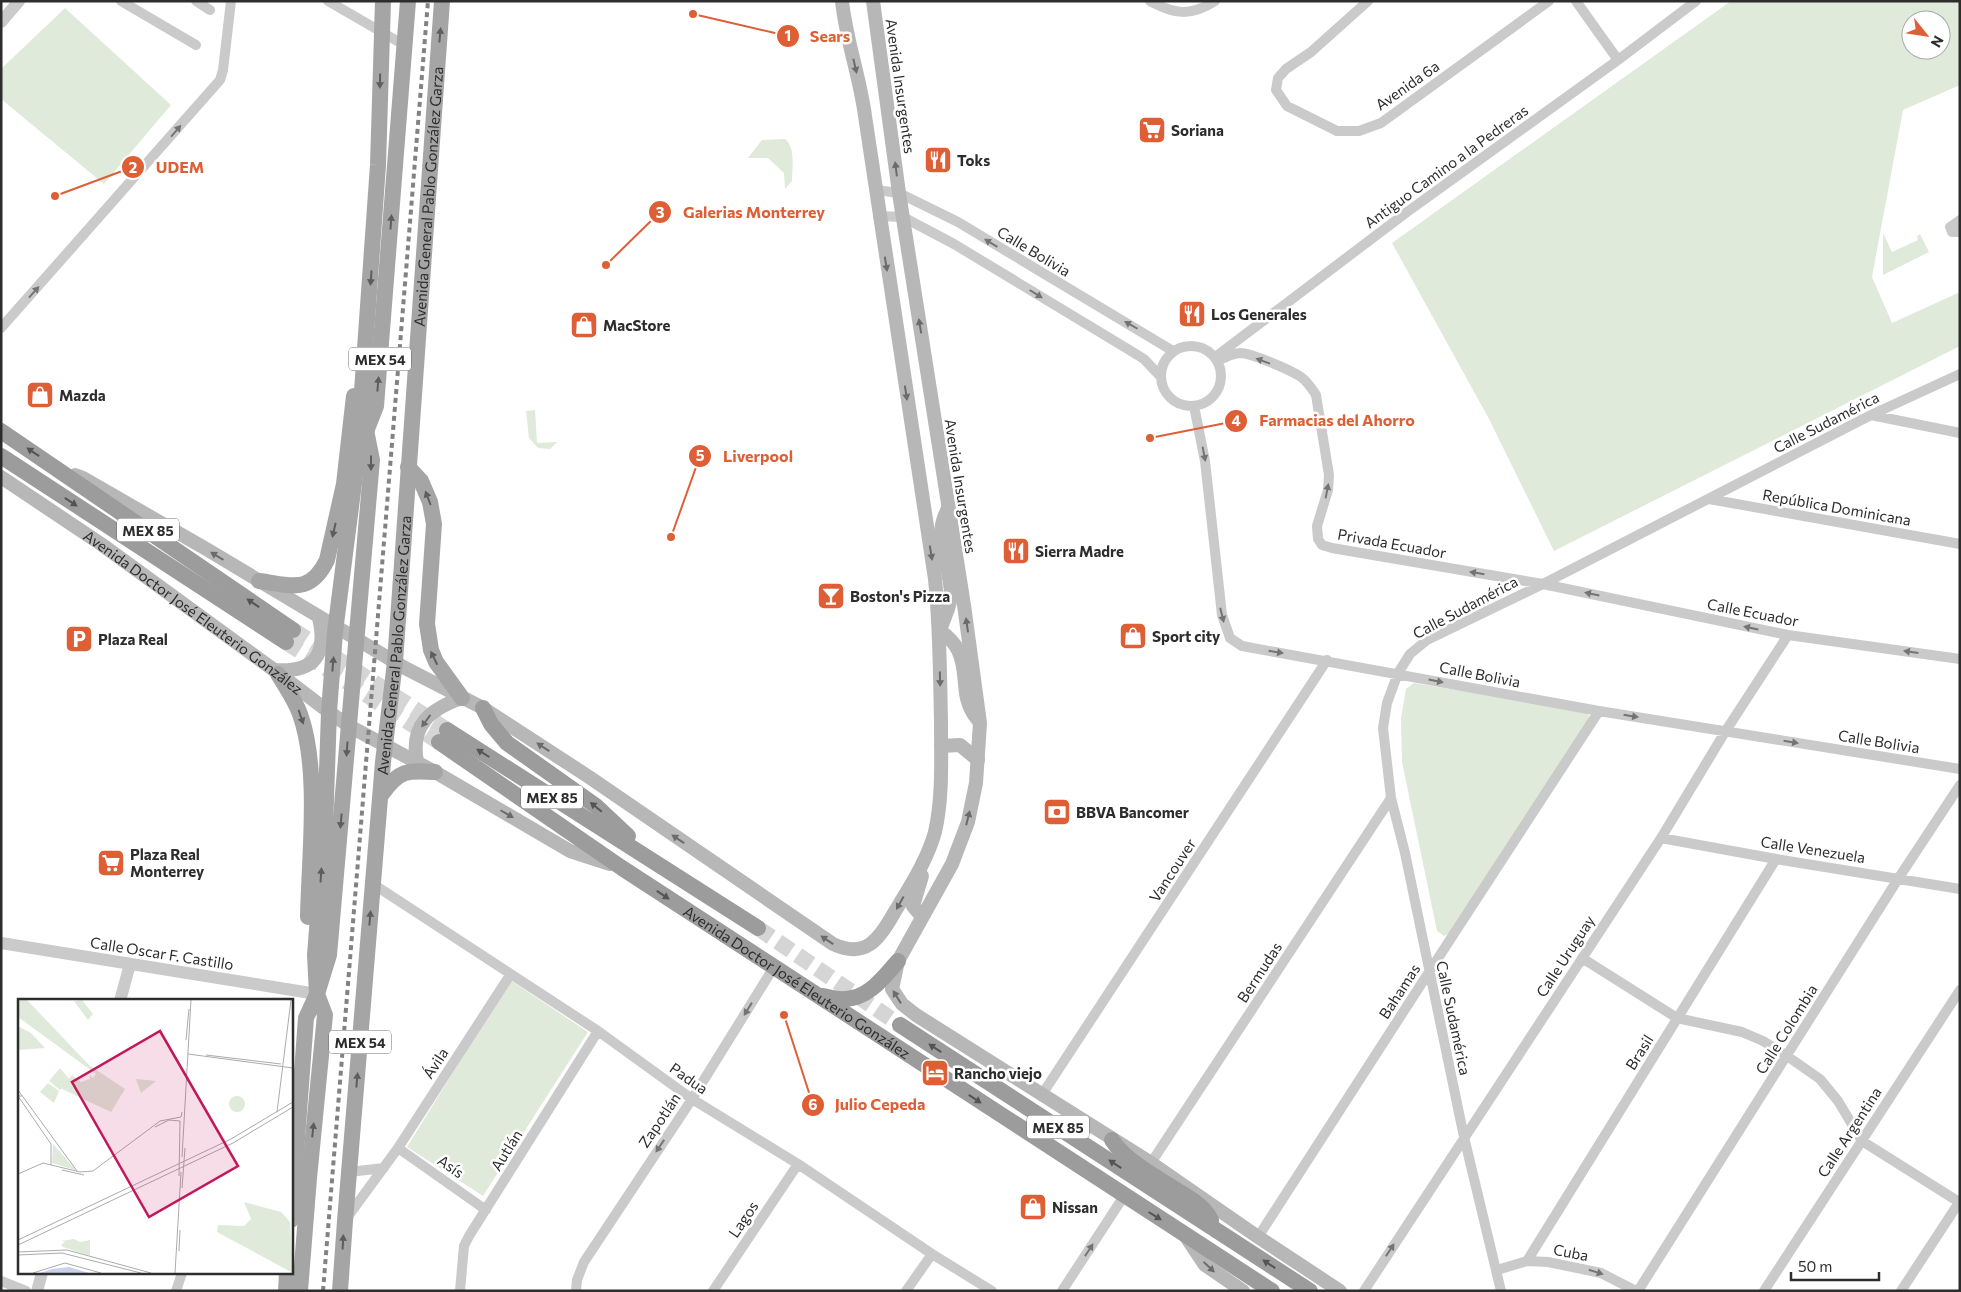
<svg xmlns="http://www.w3.org/2000/svg" width="1961" height="1292" font-family="Commissioner,sans-serif">
<rect width="100%" height="100%" fill="#fff"/>
<!-- green -->
<path fill="#dfeadb" fill-rule="evenodd" d="M1731,1h229v84l-57,25 -31,167 20,46 68,-31v54l-406,205 -65,-132 -97,-176zM1911,20h30v30h-30z
M65,8l106,97 -67,79 -103,-85v-30z
M785,139c11,8 7,30 7,42l-7,8 -1,-16 -16,-15h-20l14,-18z
M1883,233l9,19 26,-12 -1,-4 3,-2 9,18 -46,23z
M535,410l2,33 20,-1 -7,7 -12,-1 -9,-10 -3,-27z
M1414,683l169,28 6,4 -1,7 -137,211 -7,3 -7,-5 -35,-169 -1,-44 5,-29z
M510,980l78,52 -105,164 -76,-49z"/>
<g fill="none" stroke-linecap="round" stroke-linejoin="round">
<!-- trunk-tunnel -->
<path stroke="#d5d5d5" stroke-width="16" stroke-dasharray="16 8" stroke-linecap="butt" d="M293,630l154,100
M286,642l153,100
M758,928l142,97"/>
<!-- minor -->
<path stroke="#cacaca" stroke-width="10" d="M121,1l75,44
M196,1l14,9
M328,1l76,44
M1150,1c24,13 40,16 65,0
M1368,1l-57,51 -25,17 -8,9 -2,12 11,16 50,25h22l22,-8 168,-122
M1576,1l42,59
M876,190l23,3 59,29 215,129
M878,216l25,1 51,27 177,107 13,8 17,18
M1960,220l-10,7 2,5h8
M1,328l219,-248 3,-10 8,-69
M1161 376a30 30 0 1 1 60 0a30 30 0 1 1-60 0Z
M1218,355l189,-143 211,-152 78,-59
M1218,361c7,-4 13,-7 22,-8 11,0 51,17 61,24 7,5 11,12 15,18l13,80 -1,15 -11,36 1,13 4,6 10,3 211,36 245,51 172,24
M1194,406l11,55 17,154 8,23 12,8 357,65 361,58
M1871,415l89,18
M1709,499l251,45
M1661,838l115,21 184,30
M373,884l225,147 94,68 106,65 134,90 60,37
M1582,958l95,60 65,14 21,9 24,15 33,23 18,22 24,40 97,61
M1041,1096l286,-436
M398,1148l88,62
M1151,1163l240,-365
M349,1172l35,-4
M346,1219l52,-71 112,-173
M1258,1237l171,-265 170,-261
M1527,1261l249,-402
M1497,1270l30,-9 21,1 53,11 35,18
M1,1281l25,10
M176,1291l6,-18
M460,1291l4,-45 5,-10 129,-205
M576,1291l1,-11 7,-18 108,-163 82,-132
M713,1291l85,-127
M906,1291l26,-37
M1062,1291l62,-95
M1364,1291l297,-453 64,-106 63,-97
M1501,1291l-37,-154 -59,-284 -14,-55 -8,-70 4,-25 11,-30 12,-19 17,-14 116,-56 328,-169 89,-41
M1638,1291l260,-412 62,-94
M1764,1291l196,-301
M1901,1291l59,-90"/>
<!-- tertiary -->
<path stroke="#cacaca" stroke-width="12" d="M1,22l18,-21
M1,943l316,51
M120,1001l10,-37
M37,1291l5,-18"/>
<!-- secondary -->
<g stroke="#b7b7b7" stroke-width="14">
<path d="M873,1l26,192 65,412 16,118 -4,60 -8,39 -16,42 -54,97 -6,28 10,15 14,11 235,148 107,74 82,54"/>
<path d="M75,475l8,3 125,72 197,118 78,40 106,69 244,167c32,15 46,-4 61,-31 15,-25 33,-52 41,-81 8,-35 6,-74 6,-109 -1,-48 -1,-96 -6,-144 -24,-154 -48,-308 -70,-463 -5,-39 -19,-76 -23,-115"/>
<path id="s1" d="M1,477l100,67 173,126 55,42 20,14 86,46 135,79 40,13"/>
<path d="M942,625c3,-9 9,-21 9,-30 0,-32 -21,-57 -2,-88"/>
<path d="M939,630c7,5 15,12 19,20 12,24 0,46 20,70"/>
<path d="M274,670c39,3 54,-14 45,-52"/>
<path d="M941,746l19,-1 18,15"/>
<path d="M417,762c-7,-37 13,-53 45,-64"/>
<path d="M922,876l-9,30 5,6 6,2"/>
<path d="M1185,1235l20,30 38,26"/>
</g>
<!-- primary -->
<g stroke="#a5a5a5" stroke-width="16">
<path d="M408,467l13,14 9,21 4,22 -7,100 4,26 5,12 26,36"/>
<path d="M259,581c32,4 51,14 68,-21l17,-76 10,-88"/>
<path d="M278,674c8,13 17,26 22,40 20,56 9,143 8,203"/>
<path d="M382,794c17,-24 25,-24 53,-22"/>
<path d="M291,1220l15,-202 11,-24 12,-39 43,-495 -11,-55 17,-240 5,-164"/>
<path d="M286,1291l1,-18"/>
<path d="M300,1291l9,-113 16,-163 -8,-21 -2,-39 10,-127 4,-116 6,-80 23,-180 18,-46 32,-405"/>
<path id="s2" d="M340,1291l5,-70 38,-459 12,-100 47,-661"/>
</g>
<!-- trunk -->
<g stroke="#9c9c9c" stroke-width="16">
<path d="M1,431l292,199"/>
<path d="M1,456l285,186"/>
<path d="M483,708l8,16 16,19 89,63 32,30"/>
<path d="M447,730l311,198"/>
<path id="s3" d="M439,742l183,126 650,423"/>
<path d="M822,996c7,1 16,4 23,3 24,-1 38,-21 53,-38"/>
<path d="M900,1025l410,266"/>
<path d="M1112,1140c12,20 50,41 71,54 11,7 22,14 28,26"/>
</g>
<!-- rail -->
<path stroke="#828282" stroke-width="4" stroke-dasharray="5 4" stroke-linecap="butt" d="M323,1291l105,-1290"/>
</g>
<!-- one-way arrows -->
<defs><path id="oneway-solid" d="M-6-.8H1V-3.2L6.5 0L1 3.2V.8H-6Z" transform="scale(1.25)"/></defs>
<g fill="#5d5d5d">
<use href="#oneway-solid" transform="translate(440 35) rotate(-85)"/>
<use href="#oneway-solid" transform="translate(380 81) rotate(91)"/>
<use href="#oneway-solid" transform="translate(391 222) rotate(-86)"/>
<use href="#oneway-solid" transform="translate(371 278) rotate(94)"/>
<use href="#oneway-solid" transform="translate(378 384) rotate(-85)"/>
<use href="#oneway-solid" transform="translate(371 463) rotate(90)"/>
<use href="#oneway-solid" transform="translate(428 498) rotate(-111)"/>
<use href="#oneway-solid" transform="translate(334 530) rotate(103)"/>
<use href="#oneway-solid" transform="translate(434 658) rotate(-116)"/>
<use href="#oneway-solid" transform="translate(333 664) rotate(-85)"/>
<use href="#oneway-solid" transform="translate(301 717) rotate(71)"/>
<use href="#oneway-solid" transform="translate(347 749) rotate(94)"/>
<use href="#oneway-solid" transform="translate(341 821) rotate(95)"/>
<use href="#oneway-solid" transform="translate(321 875) rotate(-86)"/>
<use href="#oneway-solid" transform="translate(370 918) rotate(-85)"/>
<use href="#oneway-solid" transform="translate(357 1080) rotate(-85)"/>
<use href="#oneway-solid" transform="translate(313 1130) rotate(-84)"/>
<use href="#oneway-solid" transform="translate(343 1242) rotate(-87)"/>
</g>
<g fill="#6b6b6b">
<use href="#oneway-solid" transform="translate(855 66) rotate(77)"/>
<use href="#oneway-solid" transform="translate(896 169) rotate(-97)"/>
<use href="#oneway-solid" transform="translate(886 264) rotate(81)"/>
<use href="#oneway-solid" transform="translate(920 326) rotate(-99)"/>
<use href="#oneway-solid" transform="translate(906 393) rotate(81)"/>
<use href="#oneway-solid" transform="translate(931 553) rotate(81)"/>
<use href="#oneway-solid" transform="translate(217 556) rotate(-149)"/>
<use href="#oneway-solid" transform="translate(967 625) rotate(-98)"/>
<use href="#oneway-solid" transform="translate(940 679) rotate(89)"/>
<use href="#oneway-solid" transform="translate(426 721) rotate(126)"/>
<use href="#oneway-solid" transform="translate(543 747) rotate(-147)"/>
<use href="#oneway-solid" transform="translate(507 814) rotate(30)"/>
<use href="#oneway-solid" transform="translate(968 818) rotate(-76)"/>
<use href="#oneway-solid" transform="translate(678 839) rotate(-146)"/>
<use href="#oneway-solid" transform="translate(900 903) rotate(119)"/>
<use href="#oneway-solid" transform="translate(827 940) rotate(-146)"/>
<use href="#oneway-solid" transform="translate(897 997) rotate(-122)"/>
<use href="#oneway-solid" transform="translate(1209 1267) rotate(43)"/>
</g>
<g fill="#747474">
<use href="#oneway-solid" transform="translate(176 131) rotate(-49)"/>
<use href="#oneway-solid" transform="translate(991 243) rotate(-149)"/>
<use href="#oneway-solid" transform="translate(34 292) rotate(-48)"/>
<use href="#oneway-solid" transform="translate(1036 294) rotate(32)"/>
<use href="#oneway-solid" transform="translate(1131 325) rotate(-150)"/>
<use href="#oneway-solid" transform="translate(1263 361) rotate(-160)"/>
<use href="#oneway-solid" transform="translate(1204 454) rotate(79)"/>
<use href="#oneway-solid" transform="translate(1327 491) rotate(-79)"/>
<use href="#oneway-solid" transform="translate(1477 573) rotate(-171)"/>
<use href="#oneway-solid" transform="translate(1592 594) rotate(-168)"/>
<use href="#oneway-solid" transform="translate(1222 615) rotate(76)"/>
<use href="#oneway-solid" transform="translate(1751 628) rotate(-168)"/>
<use href="#oneway-solid" transform="translate(1276 652) rotate(9)"/>
<use href="#oneway-solid" transform="translate(1911 652) rotate(-172)"/>
<use href="#oneway-solid" transform="translate(1436 681) rotate(11)"/>
<use href="#oneway-solid" transform="translate(1631 716) rotate(9)"/>
<use href="#oneway-solid" transform="translate(1791 742) rotate(9)"/>
<use href="#oneway-solid" transform="translate(748 1009) rotate(122)"/>
<use href="#oneway-solid" transform="translate(660 1146) rotate(124)"/>
<use href="#oneway-solid" transform="translate(1089 1250) rotate(-57)"/>
<use href="#oneway-solid" transform="translate(1390 1250) rotate(-57)"/>
<use href="#oneway-solid" transform="translate(1596 1272) rotate(17)"/>
</g>
<g fill="#545454">
<use href="#oneway-solid" transform="translate(33 452) rotate(-146)"/>
<use href="#oneway-solid" transform="translate(71 502) rotate(33)"/>
<use href="#oneway-solid" transform="translate(253 603) rotate(-146)"/>
<use href="#oneway-solid" transform="translate(483 753) rotate(-148)"/>
<use href="#oneway-solid" transform="translate(596 807) rotate(-141)"/>
<use href="#oneway-solid" transform="translate(663 895) rotate(33)"/>
<use href="#oneway-solid" transform="translate(935 1048) rotate(-147)"/>
<use href="#oneway-solid" transform="translate(975 1099) rotate(33)"/>
<use href="#oneway-solid" transform="translate(1115 1164) rotate(-147)"/>
<use href="#oneway-solid" transform="translate(1155 1216) rotate(32)"/>
<use href="#oneway-solid" transform="translate(1269 1264) rotate(-147)"/>
</g>
<!-- icons -->
<defs>
<g id="supermarket-square" transform="scale(1.4375)"><rect x="-9" y="-9" width="18" height="18" rx="4" fill="#de5f36" stroke="#fff"/><path d="M-6-5.5h2.5l.6 2H6L4.5 2H-2.5L-4.4-4H-6ZM-1.5 3.2a1.3 1.3 0 1 0 .1 0ZM3 3.2a1.3 1.3 0 1 0 .1 0Z" fill="#fff"/></g>
<g id="restaurant-square" transform="scale(1.4375)"><rect x="-9" y="-9" width="18" height="18" rx="4" fill="#de5f36" stroke="#fff"/><path d="M-5-6h1v4h1v-4h1v4h1v-4h1v5L-1.5 .5V6h-2V.5L-5-1ZM5-6V6H3V1.5H1.5Q1.5-4 5-6Z" fill="#fff"/></g>
<g id="shop-square" transform="scale(1.4375)"><rect x="-9" y="-9" width="18" height="18" rx="4" fill="#de5f36" stroke="#fff"/><path d="M-5-2.5h2.3a2.7 3.5 0 0 1 5.4 0H5L5.5 6h-11ZM-1.5-2.5h3a1.5 2.3 0 0 0-3 0Z" fill="#fff"/></g>
<g id="bar-square" transform="scale(1.4375)"><rect x="-9" y="-9" width="18" height="18" rx="4" fill="#de5f36" stroke="#fff"/><path d="M-6-5H6L.8 .8V4.5H3.5V6h-7V4.5H-.8V.8Z" fill="#fff"/></g>
<g id="parking-square" transform="scale(1.4375)"><rect x="-9" y="-9" width="18" height="18" rx="4" fill="#de5f36" stroke="#fff"/><path d="M-3.5-5.5H1a3.5 3.5 0 0 1 0 7H-1V5.5H-3.5ZM-1-3.4V-.6H.8a1.4 1.4 0 0 0 0-2.8Z" fill="#fff"/></g>
<g id="bank-square" transform="scale(1.4375)"><rect x="-9" y="-9" width="18" height="18" rx="4" fill="#de5f36" stroke="#fff"/><path d="M-6-4H6V4H-6ZM0-2.3a2.3 2.3 0 1 0 0 4.6a2.3 2.3 0 1 0 0-4.6Z" fill="#fff"/></g>
<g id="hotel-square" transform="scale(1.4375)"><rect x="-9" y="-9" width="18" height="18" rx="4" fill="#de5f36" stroke="#fff"/><path d="M-6-4.5h1.5V1H6V5H4.5V3h-9V5H-6ZM-4 0a1.8 1.8 0 1 1 3.6 0ZM.5 0V-2.5h3Q6-2.5 6 0Z" fill="#fff"/></g>
</defs>
<g fill-rule="evenodd">
<use href="#supermarket-square" x="1152" y="130"/>
<use href="#restaurant-square" x="938" y="160"/>
<use href="#restaurant-square" x="1192" y="314"/>
<use href="#shop-square" x="584" y="325"/>
<use href="#shop-square" x="40" y="395"/>
<use href="#restaurant-square" x="1016" y="551"/>
<use href="#bar-square" x="831" y="596"/>
<use href="#shop-square" x="1133" y="636"/>
<use href="#parking-square" x="79" y="639"/>
<use href="#bank-square" x="1057" y="812"/>
<use href="#supermarket-square" x="111" y="863"/>
<use href="#hotel-square" x="935" y="1073"/>
<use href="#shop-square" x="1033" y="1207"/>
</g>
<g text-anchor="middle" dominant-baseline="central" stroke-width="5" stroke-linejoin="round" paint-order="stroke">
<!-- shield labels -->
<g fill="#fff" stroke="#6c6c6c" stroke-width="1">
<rect x="349" y="347.5" width="62" height="23" rx="4"/>
<rect x="117" y="518.5" width="62" height="23" rx="4"/>
<rect x="521" y="785.5" width="62" height="23" rx="4"/>
<rect x="329" y="1030.5" width="62" height="23" rx="4"/>
<rect x="1027" y="1115.5" width="62" height="23" rx="4"/>
</g>
<g font-size="14" font-weight="bold" fill="#2d2d2d">
<text x="380" y="359">MEX 54</text>
<text x="148" y="530">MEX 85</text>
<text x="552" y="797">MEX 85</text>
<text x="360" y="1042">MEX 54</text>
<text x="1058" y="1127">MEX 85</text>
</g>
<!-- street labels -->
<g font-size="15" fill="#2d2d2d" stroke="#fff">
<text transform="translate(1407 85) rotate(-35)">Avenida 6a</text>
<text transform="translate(901 86) rotate(82)">Avenida Insurgentes</text>
<text transform="translate(1446 166) rotate(-36)">Antiguo Camino a la Pedreras</text>
<text stroke="none"><textPath href="#s2" startOffset="1098">Avenida General Pablo González Garza</textPath></text>
<text transform="translate(1034 251) rotate(31)">Calle Bolivia</text>
<text transform="translate(1826 422) rotate(-27)">Calle Sudamérica</text>
<text transform="translate(961 486) rotate(81)">Avenida Insurgentes</text>
<text transform="translate(1837 507) rotate(10)">República Dominicana</text>
<text transform="translate(1392 543) rotate(10)">Privada Ecuador</text>
<text transform="translate(1465 607) rotate(-28)">Calle Sudamérica</text>
<text stroke="none"><textPath href="#s1" startOffset="235">Avenida Doctor José Eleuterio González</textPath></text>
<text transform="translate(1753 612) rotate(11)">Calle Ecuador</text>
<text stroke="none"><textPath href="#s2" startOffset="648">Avenida General Pablo González Garza</textPath></text>
<text transform="translate(1480 674) rotate(11)">Calle Bolivia</text>
<text transform="translate(1879 741) rotate(9)">Calle Bolivia</text>
<text transform="translate(1813 849) rotate(9)">Calle Venezuela</text>
<text transform="translate(1172 870) rotate(-57)">Vancouver</text>
<text transform="translate(162 953) rotate(9)">Calle Oscar F. Castillo</text>
<text transform="translate(1565 956) rotate(-57)">Calle Uruguay</text>
<text transform="translate(1259 972) rotate(-57)">Bermudas</text>
<text stroke="none"><textPath href="#s3" startOffset="431">Avenida Doctor José Eleuterio González</textPath></text>
<text transform="translate(1399 991) rotate(-57)">Bahamas</text>
<text transform="translate(1454 1018) rotate(78)">Calle Sudamérica</text>
<text transform="translate(1786 1029) rotate(-58)">Calle Colombia</text>
<text transform="translate(1639 1052) rotate(-58)">Brasil</text>
<text transform="translate(435 1063) rotate(-57)">Ávila</text>
<text transform="translate(689 1078) rotate(35)">Padua</text>
<text transform="translate(659 1120) rotate(-56)">Zapotlán</text>
<text transform="translate(1849 1132) rotate(-57)">Calle Argentina</text>
<text transform="translate(506 1150) rotate(-58)">Autlán</text>
<text transform="translate(451 1166) rotate(35)">Asís</text>
<text transform="translate(743 1219) rotate(-56)">Lagos</text>
<text transform="translate(1571 1252) rotate(11)">Cuba</text>
</g>
<!-- poi labels -->
<g font-size="15" font-weight="bold" fill="#2d2d2d" stroke="#fff" text-anchor="start">
<text x="1171" y="130">Soriana</text>
<text x="957" y="160">Toks</text>
<text x="1211" y="314">Los Generales</text>
<text x="603" y="325">MacStore</text>
<text x="59" y="395">Mazda</text>
<text x="1035" y="551">Sierra Madre</text>
<text x="850" y="596">Boston's Pizza</text>
<text x="1152" y="636">Sport city</text>
<text x="98" y="639">Plaza Real</text>
<text x="1076" y="812">BBVA Bancomer</text>
<text x="130" y="854">Plaza Real<tspan x="130" dy="17">Monterrey</tspan></text>
<text x="954" y="1073">Rancho viejo</text>
<text x="1052" y="1207">Nissan</text>
</g>
</g>
<!-- overview -->
<g transform="translate(18 999)">
<rect width="275" height="275" fill="#fff"/>
<path d="M0,1h9l62,65 36,24 -14,23 -49,-23 1,-2 -3,3 -11,-9 11,-13 9,11 3,-4 9,7 9,-3v-4l3,3 3,-4 -78,-57zM64,1l11,14 -5,6 -14,-19zM0,27l13,7 14,15 -27,2zM118,80l20,2 -15,12zM30,84l11,8 -5,12 -14,-11zM211 105a8 8 0 1 1 16 0a8 8 0 1 1-16 0ZM35,145l22,25v1l-23,-7zM226,203l37,10 9,10 3,51 -76,-41 1,-7 26,1 7,-7zM56,240l6,3 10,-2v16l-27,-9 -2,-2 4,-3 -4,-1z" fill="#dfeadb"/>
<path d="M51,268l20,6h-49l12,-4z" fill="#c8d2ea"/>
<path fill="none" stroke="#ababab" stroke-width="1" d="M168,41l3,-31M170,55l105,14M188,56l75,9M0,91l59,81M4,97h-4l33,48v21M259,113l14,-112M137,128l14,-7 11,1 -1,55M164,158l9,-157M44,171l22,5M0,175l25,-11 37,9 13,-1 67,-50 21,-4 1,-5M164,189l3,-40M0,241l213,-101 62,-37M0,246l215,-102 60,-36M161,252l1,-21M0,253l49,-2 84,23M0,256l44,-2 79,20M15,274l32,-10 36,10M157,274l6,-101"/>
<path fill="#c2185b" fill-opacity="0.15" stroke="#c2185b" stroke-width="2.5" d="M142,32l78,135 -89,51 -77,-135z"/>
<rect width="275" height="275" fill="none" stroke="#2d2d2d" stroke-width="2.5"/>
</g>
<!-- callouts -->
<path fill="none" stroke="#de5f36" stroke-width="2" d="M693 14L788 36M55 196L133 167M606 265L660 212M1150 438L1236 421M671 537L700 456M784 1015L813 1105"/>
<g fill="#de5f36" stroke="#fff" stroke-width="2">
<circle cx="693" cy="14" r="5"/>
<circle cx="55" cy="196" r="5"/>
<circle cx="606" cy="265" r="5"/>
<circle cx="1150" cy="438" r="5"/>
<circle cx="671" cy="537" r="5"/>
<circle cx="784" cy="1015" r="5"/>
<circle cx="788" cy="36" r="12"/>
<circle cx="133" cy="167" r="12"/>
<circle cx="660" cy="212" r="12"/>
<circle cx="1236" cy="421" r="12"/>
<circle cx="700" cy="456" r="12"/>
<circle cx="813" cy="1105" r="12"/>
</g>
<g font-size="15" text-anchor="middle" font-weight="bold" fill="#fff">
<text x="788" y="41">1</text>
<text x="133" y="173">2</text>
<text x="660" y="218">3</text>
<text x="1236" y="426">4</text>
<text x="700" y="461">5</text>
<text x="813" y="1110">6</text>
</g>
<g font-size="16" text-anchor="middle" font-weight="bold" fill="#de5f36" stroke="#fff" stroke-width="5" stroke-linejoin="round" paint-order="stroke">
<text x="830" y="42">Sears</text>
<text x="180" y="173">UDEM</text>
<text x="754" y="218">Galerias Monterrey</text>
<text x="1337" y="426">Farmacias del Ahorro</text>
<text x="758" y="462">Liverpool</text>
<text x="880" y="1110">Julio Cepeda</text>
</g>
<!-- border -->
<rect width="1961" height="1292" fill="none" stroke="#2d2d2d" stroke-width="5"/>
<!-- north arrow -->
<g transform="translate(1926 35) rotate(120)"><circle r="24" fill="#ffffff" stroke="#ababab"/>
<path d="M0-4L9 19L0 12L-9 19Z" fill="#de5f36"/>
<text y="-8" font-size="14" font-weight="bold" text-anchor="middle" fill="#2d2d2d">N</text>
</g>
<!-- scale -->
<path d="M1791 1272v8h88v-8" fill="none" stroke="#2d2d2d" stroke-width="2.5"/>
<text x="1798" y="1272" font-size="15" fill="#2d2d2d" stroke="#ffffff" stroke-width="4" paint-order="stroke">50 m</text>
</svg>
